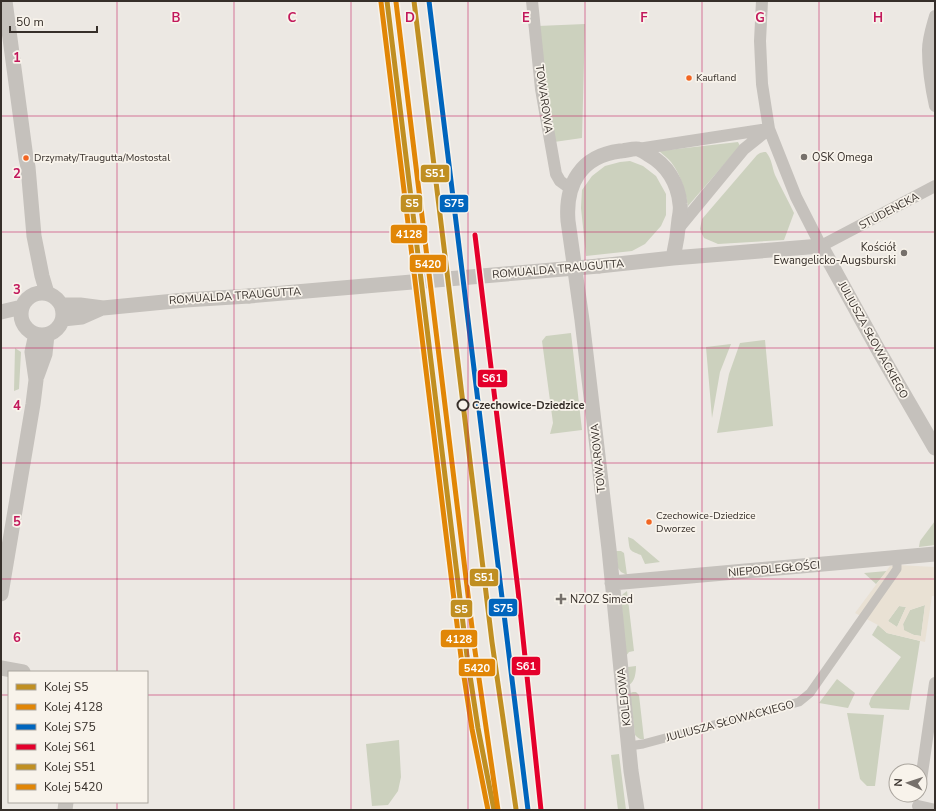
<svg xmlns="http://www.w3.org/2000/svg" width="936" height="811" font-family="'Nunito Sans',sans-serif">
<rect width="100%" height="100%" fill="#ece8e3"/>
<!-- green -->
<path fill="#ccd1be" d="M585,24l-3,114 -28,4 -16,-116z
M738,142l2,4 -52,60c-3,-16 -7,-31 -17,-44 -3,-4 -8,-7 -12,-11z
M764,152h2c6,7 6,15 9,23 6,13 13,25 19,38l-10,27 -66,4 -14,-6 -2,-4 -2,-5 2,-10 55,-64 3,-2z
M630,161l13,5 13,10 10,18v21l-5,11 -16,18 -13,7 -46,5 -5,-48 1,-18 10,-14 13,-10 15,-4z
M571,333l11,97 -32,4 3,-11 -11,-82 4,-5z
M765,340l8,86 -56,7 12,-59 11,-31z
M731,344l-11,28 -8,46 -6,-71z
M15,348l6,4 -2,37 -5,2z
M935,521v24l-16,2 1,-6z
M628,537l5,2 27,23 -15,2 -4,-9c-13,-5 -11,-4 -13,-18z
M616,551h5l3,2 3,22 -6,-3 -3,-4z
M887,571l-11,13 -12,-11z
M627,591l7,60 -5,1 -3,4 -5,-59 2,-3z
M925,605l-4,31 -7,-1 -10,-4 -1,-7 7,-14z
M899,606l7,1 -9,20 -9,-6z
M878,625l9,8 33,8 -11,69 -38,-2 -2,-4 2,-6 30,-41 -29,-22z
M636,666c0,6 -1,16 -7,19l-1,-18z
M837,679l18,14 -7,15 -29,-5z
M633,692h3l3,3 5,44c-4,1 -6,-1 -9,-4l-5,-42z
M847,713l37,2 -9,71h-8l-7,-7z
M399,740l2,37 -3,14 -10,14 -16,1 -6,-62z
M619,754l7,56h-8l-7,-55z"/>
<!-- plaza -->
<path fill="#e9e1d4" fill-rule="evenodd" d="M897,565l38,2v29h-3l-7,46 -38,-9 -9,-8 -23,-12 35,-47zM925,605l-4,31 -7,-1 -10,-5 -1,-6 7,-14zM899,606l7,1 -9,20 -9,-6z"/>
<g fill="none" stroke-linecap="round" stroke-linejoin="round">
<!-- pedestrian -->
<path stroke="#c5c1bc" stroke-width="9" d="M629,746l14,-2 156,-42 11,-9 87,-124v-10"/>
<!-- minor -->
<path stroke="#c5c1bc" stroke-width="12" d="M532,1l9,88 15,85 4,7 11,8
M762,1l-2,40 2,43 7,45 27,68 25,49 114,-60
M935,16c-3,11 -7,22 -7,34 0,18 3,38 7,56
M638,149l130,-20
M678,229l66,-80 25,-20
M920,787l15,-104
M918,806l17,4"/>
<!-- tertiary -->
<path stroke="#c5c1bc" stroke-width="15" d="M5,1l21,157 2,9 6,69 8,40 5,17
M599,266l74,-8 148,-12 59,107 55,95
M21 314a21 21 0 1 1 42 0a21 21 0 1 1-42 0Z
M61,305h19l23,3 82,-8 64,-4
M1,312l21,-5
M63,319l19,-2 18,-8
M37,376l8,-22 2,-19
M612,583l323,-29
M1,594l32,-190 3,-24 -4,-28 4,-18
M1,668l22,4
M65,810l1,-8
M637,810l-6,-39 -22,-222 -27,-229 -14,-99c-3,-37 13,-65 52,-70 4,0 14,-3 18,-2 3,1 8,4 11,6 18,10 29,28 31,49 1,5 0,10 -1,15 -1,13 -3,26 -6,39"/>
<!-- tertiary-bridge -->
<path stroke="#c5c1bc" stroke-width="15" d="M249,296l350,-30"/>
<!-- rail-1 casing -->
<g stroke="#f8f3eb" stroke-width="8">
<path id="rail-1" d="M387,1l80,655 11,72 16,82"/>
</g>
<!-- rail-2 casing -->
<g stroke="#f8f3eb" stroke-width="8">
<path id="rail-2" d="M381,2l80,655 11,72 16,81"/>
</g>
<!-- rail-3 casing -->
<g stroke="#f8f3eb" stroke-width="8">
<path id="rail-3" d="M429,1l99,809"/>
</g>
<!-- rail-4 casing -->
<g stroke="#f8f3eb" stroke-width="8">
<path id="rail-4" d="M475,235l43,355 23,220"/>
</g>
<!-- rail-5 casing -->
<g stroke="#f8f3eb" stroke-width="8">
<path id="rail-5" d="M414,1l78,641 24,167"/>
</g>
<!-- rail-6 casing -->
<g stroke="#f8f3eb" stroke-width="8">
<path id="rail-6" d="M396,2l78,642 24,166"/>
</g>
<!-- rail-1 -->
<use href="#rail-1" stroke="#c08f22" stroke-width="5"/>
<!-- rail-2 -->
<use href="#rail-2" stroke="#e18606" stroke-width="5"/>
<!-- rail-3 -->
<use href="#rail-3" stroke="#0065bd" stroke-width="5"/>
<!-- rail-4 -->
<use href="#rail-4" stroke="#e4002b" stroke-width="5"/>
<!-- rail-5 -->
<use href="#rail-5" stroke="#c08f22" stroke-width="5"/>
<!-- rail-6 -->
<use href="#rail-6" stroke="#e18606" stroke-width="5"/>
</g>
<!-- grid -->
<path fill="none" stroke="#c2185b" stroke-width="1" stroke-opacity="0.55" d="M117,1v671M234,1v809M351,1v809M468,1v809M585,1v809M702,1v809M819,1v809M1,116h934M1,232h934M1,348h934M1,463h934M1,579h934M1,695h8M147,695h788M117,802v8"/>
<!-- markers -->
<g fill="#f26522" stroke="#f8f3eb" stroke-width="1.5">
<circle cx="689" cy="78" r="3.5"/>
<circle cx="26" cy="158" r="3.5"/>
<circle cx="649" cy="522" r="3.5"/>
</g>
<g fill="#76706b" stroke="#f8f3eb" stroke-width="1.5">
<circle cx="804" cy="157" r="4"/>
<circle cx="904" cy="253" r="4"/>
<path d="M559 593h4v4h4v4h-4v4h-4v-4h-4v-4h4z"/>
</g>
<circle fill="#f8f3eb" stroke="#362f2a" stroke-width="2" cx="463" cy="405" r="5.5"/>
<g text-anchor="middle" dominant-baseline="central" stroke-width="3.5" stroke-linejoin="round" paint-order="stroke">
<!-- bus labels -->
<g font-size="10" fill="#362f2a" stroke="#f8f3eb" text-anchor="start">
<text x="696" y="78">Kaufland</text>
<text x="34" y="158">Drzymały/Traugutta/Mostostal</text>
<text x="656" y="516">Czechowice-Dziedzice<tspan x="656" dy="13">Dworzec</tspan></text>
</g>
<!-- street labels -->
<g font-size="11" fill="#362f2a" stroke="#f8f3eb">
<text transform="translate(544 99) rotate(82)">TOWAROWA</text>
<text transform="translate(889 211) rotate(-28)">STUDENCKA</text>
<text transform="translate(558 269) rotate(-5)">ROMUALDA TRAUGUTTA</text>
<text transform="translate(235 296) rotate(-4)">ROMUALDA TRAUGUTTA</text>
<text transform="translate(873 340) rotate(61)">JULIUSZA SŁOWACKIEGO</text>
<text transform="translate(598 458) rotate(-96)">TOWAROWA</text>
<text transform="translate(774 569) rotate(-5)">NIEPODLEGŁOŚCI</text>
<text transform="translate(624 697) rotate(-96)">KOLEJOWA</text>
<text transform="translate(730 721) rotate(-15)">JULIUSZA SŁOWACKIEGO</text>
</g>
<!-- poi labels -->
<g font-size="11" fill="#362f2a" stroke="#f8f3eb" text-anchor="start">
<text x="812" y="157">OSK Omega</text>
<text x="896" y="247" text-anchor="end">Kościół<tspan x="896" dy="13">Ewangelicko-Augsburski</tspan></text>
<text x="570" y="599">NZOZ Simed</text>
</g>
<!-- stop labels -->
<g font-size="11" font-weight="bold" fill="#362f2a" stroke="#f8f3eb" text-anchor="start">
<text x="472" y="405">Czechowice-Dziedzice</text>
</g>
</g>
<g font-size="13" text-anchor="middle" font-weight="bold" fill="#c2185b" stroke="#f8f3eb" stroke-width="3.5" stroke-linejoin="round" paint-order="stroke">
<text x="176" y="22">B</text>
<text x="292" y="22">C</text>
<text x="410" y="22">D</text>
<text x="526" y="22">E</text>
<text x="644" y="22">F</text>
<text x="760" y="22">G</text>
<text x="878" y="22">H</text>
<text x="17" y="62">1</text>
<text x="17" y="178">2</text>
<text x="17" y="294">3</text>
<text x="17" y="410">4</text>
<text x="17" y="526">5</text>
<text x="17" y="642">6</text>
</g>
<g stroke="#f8f3eb" stroke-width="1.5">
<rect x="420" y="164" width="30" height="19" rx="4" fill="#c08f22"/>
<rect x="439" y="194" width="30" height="19" rx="4" fill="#0065bd"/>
<rect x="400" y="194" width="23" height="19" rx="4" fill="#c08f22"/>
<rect x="390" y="224" width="38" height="20" rx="4" fill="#e18606"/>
<rect x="409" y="254" width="38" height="19" rx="4" fill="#e18606"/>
<rect x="477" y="369" width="31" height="19" rx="4" fill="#e4002b"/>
<rect x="469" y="568" width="30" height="19" rx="4" fill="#c08f22"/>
<rect x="488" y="598" width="30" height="19" rx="4" fill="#0065bd"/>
<rect x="450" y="599" width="23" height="19" rx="4" fill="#c08f22"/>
<rect x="440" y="629" width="38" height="19" rx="4" fill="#e18606"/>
<rect x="511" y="656" width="30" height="20" rx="4" fill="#e4002b"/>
<rect x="458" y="658" width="38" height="19" rx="4" fill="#e18606"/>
</g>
<g font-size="11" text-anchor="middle" font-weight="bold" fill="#fff">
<text x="435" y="177">S51</text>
<text x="454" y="207">S75</text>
<text x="412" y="207">S5</text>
<text x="409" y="238">4128</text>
<text x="428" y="268">5420</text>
<text x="492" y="382">S61</text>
<text x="484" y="581">S51</text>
<text x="503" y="612">S75</text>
<text x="461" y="613">S5</text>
<text x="459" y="643">4128</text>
<text x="526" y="670">S61</text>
<text x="477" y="672">5420</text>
</g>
<!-- border -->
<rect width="936" height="811" fill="none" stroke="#362f2a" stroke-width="4"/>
<!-- legend -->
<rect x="8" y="671" width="140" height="132" fill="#f8f3eb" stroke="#aaa59e"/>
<rect x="16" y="684" width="20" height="6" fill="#c08f22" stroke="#aaa59e"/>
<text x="44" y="691" font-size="12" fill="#362f2a">Kolej S5</text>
<rect x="16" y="704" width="20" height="6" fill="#e18606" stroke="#aaa59e"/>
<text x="44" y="711" font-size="12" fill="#362f2a">Kolej 4128</text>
<rect x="16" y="724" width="20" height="6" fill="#0065bd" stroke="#aaa59e"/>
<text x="44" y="731" font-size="12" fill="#362f2a">Kolej S75</text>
<rect x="16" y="744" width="20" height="6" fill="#e4002b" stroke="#aaa59e"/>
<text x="44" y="751" font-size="12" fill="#362f2a">Kolej S61</text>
<rect x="16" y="764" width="20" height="6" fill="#c08f22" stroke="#aaa59e"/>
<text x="44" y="771" font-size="12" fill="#362f2a">Kolej S51</text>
<rect x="16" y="784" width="20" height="6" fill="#e18606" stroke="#aaa59e"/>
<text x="44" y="791" font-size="12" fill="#362f2a">Kolej 5420</text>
<!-- north arrow -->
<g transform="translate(908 783) rotate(273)"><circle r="19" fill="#f8f3eb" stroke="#aaa59e"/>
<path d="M0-3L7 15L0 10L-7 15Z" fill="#76706b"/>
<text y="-6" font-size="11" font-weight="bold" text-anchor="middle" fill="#362f2a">N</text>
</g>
<!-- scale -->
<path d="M10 26v6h87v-6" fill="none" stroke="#362f2a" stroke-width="2"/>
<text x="16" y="26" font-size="12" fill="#362f2a" stroke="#f8f3eb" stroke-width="3" paint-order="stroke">50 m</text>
</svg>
